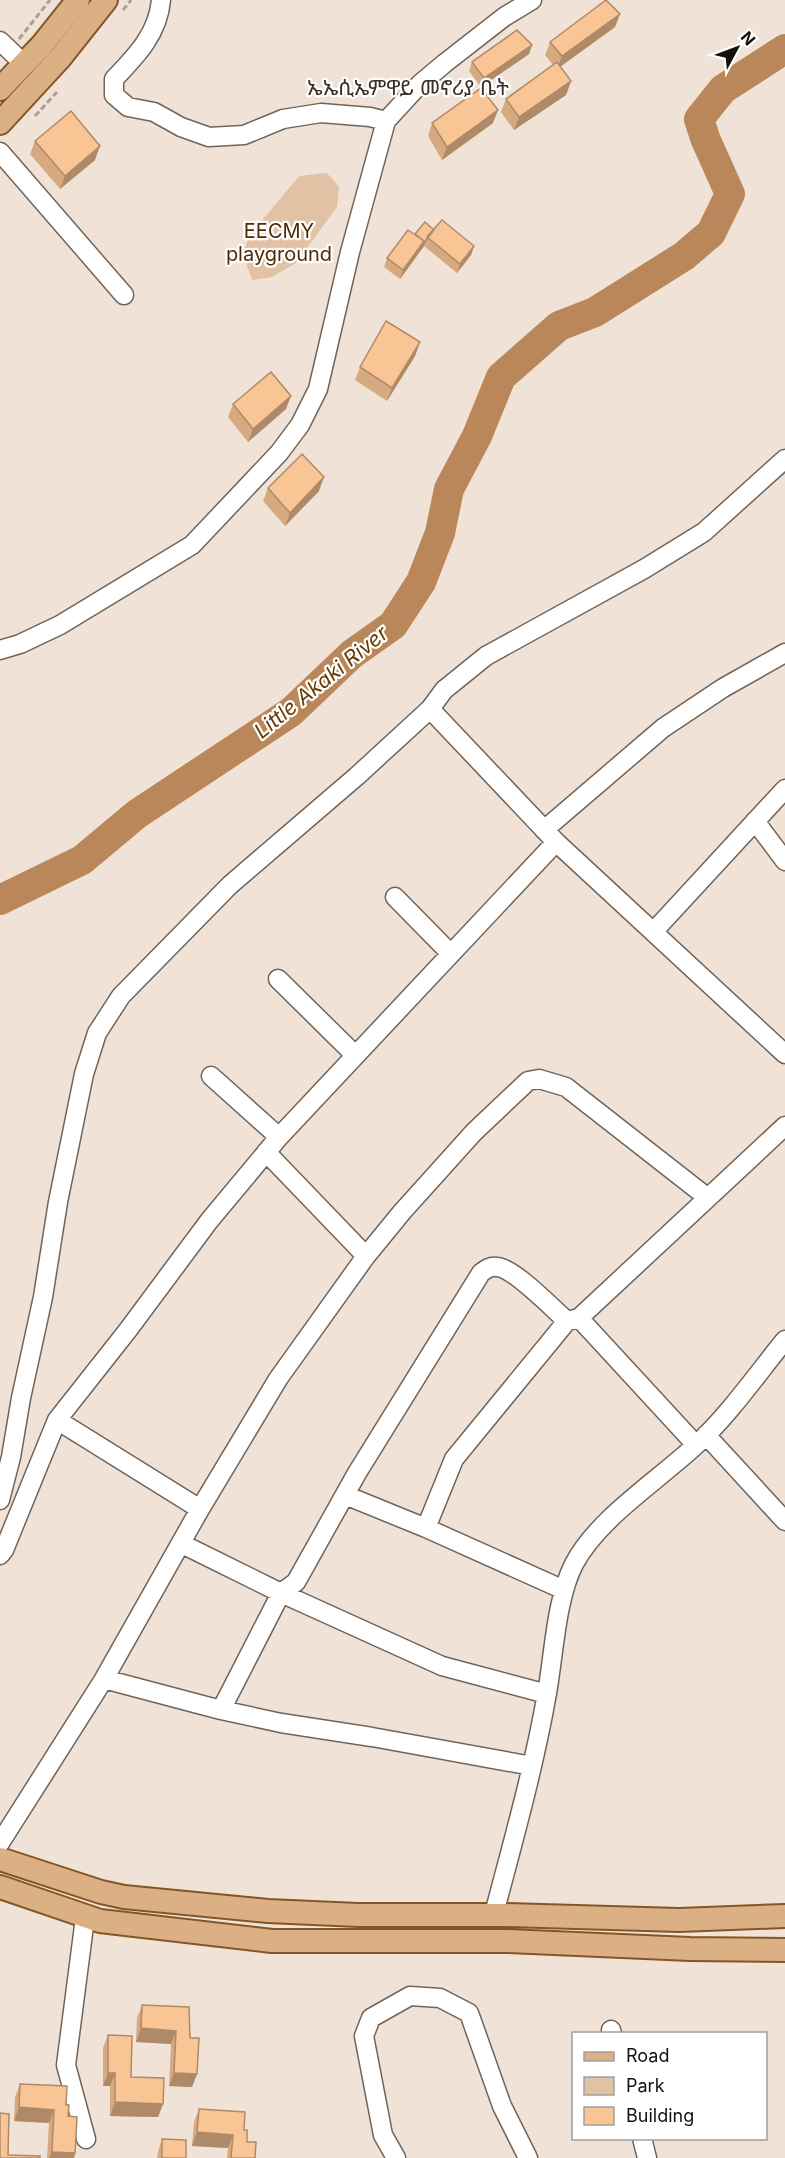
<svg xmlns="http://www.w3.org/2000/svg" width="785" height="2158" font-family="Inter,'Noto Sans Ethiopic',sans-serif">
<rect width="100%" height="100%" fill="#f0e2d6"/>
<!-- green -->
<path fill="#e2c2a5" d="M327,173l12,14 -2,20 -41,56 -24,14 -20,3 -9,-25 6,-19 50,-60z"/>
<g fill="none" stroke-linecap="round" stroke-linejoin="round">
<!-- river -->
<path stroke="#b9875a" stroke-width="30" d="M0,900l82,-40 55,-46 154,-102 61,-58 41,-29 28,-43 19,-49 9,-44 28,-53 24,-59 58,-51 36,-14 89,-56 27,-23 19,-39 -25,-56 -6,-19 24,-30 62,-40"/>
<!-- minor casing -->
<g stroke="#70645a" stroke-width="21">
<path id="minor" d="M161,0c-3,34 -25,56 -47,79v16l14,12 26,5 27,15 28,10 35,-2 39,-16 38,-6 49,4 16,4
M0,41l24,23
M0,152l124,143
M0,650l20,-6 40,-19 132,-80 87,-92 21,-28 18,-36 32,-137 36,-131 34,-37 25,-21 59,-46 28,-17
M430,709l126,133 229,212
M755,821l30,40
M544,830l119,-102 60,-40 62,-35
M395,897l56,57
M654,931l131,-142
M278,979l77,76
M211,1076l68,61
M266,1152l100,104
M579,1318l206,-192
M57,1420l143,89
M706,1435l79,86
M345,1495l81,33 138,62
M0,1500l11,-43 10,-59 22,-101 15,-95 26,-128 13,-41 24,-37 109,-111 127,-109 73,-67 14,-19 42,-34 158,-87 60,-37 81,-73
M426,1528l28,-69 113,-138 12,-3 117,127
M182,1544l99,49 161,73 105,28
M0,1555l4,-5 53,-130 71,-90 81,-109 70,-84 277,-295
M104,1679l117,31 60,13 91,14 160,29
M221,1710l60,-117 15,-11 61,-109 124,-200c5,-4 9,-7 16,-6 17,1 56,42 70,54
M0,1843l104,-164 96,-170 78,-130 88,-123 36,-44 72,-80 54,-51 11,-2 27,8 142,111
M494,1914c19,-73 40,-146 53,-221 7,-39 9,-94 27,-129 24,-46 85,-84 123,-120 31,-28 61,-71 88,-104
M85,1918l-19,147 20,74
M611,2030l1,4
M642,2138l5,20
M396,2158l-13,-23 -19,-99 7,-18 39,-22 30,2 29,15 33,93 26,52"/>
</g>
<!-- major casing -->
<g stroke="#855625" stroke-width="26">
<path id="major" d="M0,89l42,-44 36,-45
M0,123l60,-65 46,-58
M0,1859l101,33 23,5 144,14 90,4h146l175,5 106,-4
M0,1887l100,34 172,20h236l182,8 95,1"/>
</g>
<!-- path -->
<path stroke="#aba096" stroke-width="3" stroke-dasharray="6 3" stroke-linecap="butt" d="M123,10l8,-10
M19,39l31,-39
M35,116l22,-24"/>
<!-- minor -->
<use href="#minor" stroke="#fff" stroke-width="18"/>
<!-- major -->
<use href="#major" stroke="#dab084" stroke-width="22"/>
</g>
<!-- wall -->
<path fill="#d6a980" d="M615,27l-55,40 11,14 -5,14 -52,35 -13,-18 5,-13 47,-34 -8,-10 5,-13z
M532,45l-3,9 -48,33 -12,-16 3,-9z
M432,123h61l-51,37 -14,-24z
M35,141l60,19 -35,29 -30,-35z
M434,230l40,16 -3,9 -14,18 -33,-27 -24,33 -16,-12 3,-9 28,-24z
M420,342l-5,14 -28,45 -32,-21 5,-13z
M233,404l53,5 -38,33 -20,-25z
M268,488l51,3 -34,35 -22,-25z
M142,2005l48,33 7,36 -5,13 -23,-1 2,-42 -35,-2 1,-24z
M108,2035l23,42 32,27 -5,13 -48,-1v-30h-7v-38z
M20,2084l46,21 9,48 -1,5h-27l2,-35 -35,-2 1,-24z
M199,2109l45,21 3,12 8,16h-28l1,-10 -36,-2 2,-24z
M162,2139l24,19h-29l1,-6z"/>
<!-- shaded-wall -->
<path fill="#ae8a68" d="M620,14l-5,13 -58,42 5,-13z
M532,45l-3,9 -48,33 3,-9z
M571,81l-5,14 -52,35 5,-13z
M498,110l-5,13 -51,37 5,-13z
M100,146l-5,14 -35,29 5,-13z
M424,241h2l-2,5 -24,33 3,-9z
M474,246l-3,9 -14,18 3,-9z
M420,342l-5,14 -28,45 5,-13z
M291,396l-5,13 -38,33 5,-13z
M324,477l-5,14 -34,35 5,-13z
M141,2028l35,3 -5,13 -35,-2z
M108,2073h7l-5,13h-7z
M174,2073l23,1 -5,13 -23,-1z
M115,2102l48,2 -5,13 -48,-1z
M19,2107l35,3 -5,13 -35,-2z
M197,2132l36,3 -5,13 -36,-2z
M52,2152l23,1 -1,5h-25z"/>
<!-- building -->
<path fill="#f9c595" stroke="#ae8a68" stroke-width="1.5" d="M606,0l14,14 -58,42 -12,-14z
M517,30l15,15 -48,33 -12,-16z
M557,62l14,19 -52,36 -13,-18z
M481,88l17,22 -51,37 -15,-24z
M71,111l29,35 -35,30 -30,-35z
M442,220l32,26 -14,18 -33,-27z
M425,222l9,8 -12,15 2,-4 -9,-7z
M408,230l16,11 -21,29 -16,-12z
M386,321l34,21 -28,46 -32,-21z
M271,372l20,24 -38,33 -20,-25z
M302,454l22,23 -34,36 -22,-25z
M142,2005l47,2 1,31h9l-2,36 -23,-1 2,-42 -35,-3z
M108,2035l24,1 -1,41 33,1 -1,26 -48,-2v-29h-7z
M20,2084l47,2 -1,19h3l-1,11 9,1 -2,36 -23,-1 2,-42 -35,-3z
M199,2109l46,3 -1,18h3v12h9l-1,16h-24l2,-23 -36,-3z
M0,2113l9,1 -1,41 32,1v2h-40z
M162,2139l24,1v18h-24z"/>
<g text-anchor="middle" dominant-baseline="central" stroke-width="4.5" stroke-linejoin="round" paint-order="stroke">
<!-- park labels -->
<g font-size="20" fill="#4d2c06" stroke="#fff">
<text x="279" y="231">EECMY<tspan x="279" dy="23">playground</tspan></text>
</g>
<!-- neighbourhood labels -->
<g font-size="21" fill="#3b3027" stroke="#fff">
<text x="408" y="87">ኤኤሲኤምዋይ መኖሪያ ቤት</text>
</g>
<!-- water labels -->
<g font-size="21" font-style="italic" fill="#6a3b00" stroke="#fff">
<text transform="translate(321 682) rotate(-39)">Little Akaki River</text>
</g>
</g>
<!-- legend -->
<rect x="572" y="2032" width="195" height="108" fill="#ffffff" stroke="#a19f9e" stroke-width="1.5"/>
<rect x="584" y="2052" width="30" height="9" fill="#dab084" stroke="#a19f9e" stroke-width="1.5"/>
<text x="626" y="2062" font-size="18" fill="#15100c">Road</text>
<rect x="584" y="2077" width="30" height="18" fill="#e2c2a5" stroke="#a19f9e" stroke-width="1.5"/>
<text x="626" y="2092" font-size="18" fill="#15100c">Park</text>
<rect x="584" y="2107" width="30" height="18" fill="#f9c595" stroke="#a19f9e" stroke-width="1.5"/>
<text x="626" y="2122" font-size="18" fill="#15100c">Building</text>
<!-- north arrow -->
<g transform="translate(737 48) rotate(49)" stroke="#ffffff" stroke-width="4.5" paint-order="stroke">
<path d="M0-4.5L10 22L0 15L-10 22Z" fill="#15100c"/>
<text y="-9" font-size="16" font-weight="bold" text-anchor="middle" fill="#15100c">N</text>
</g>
</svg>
